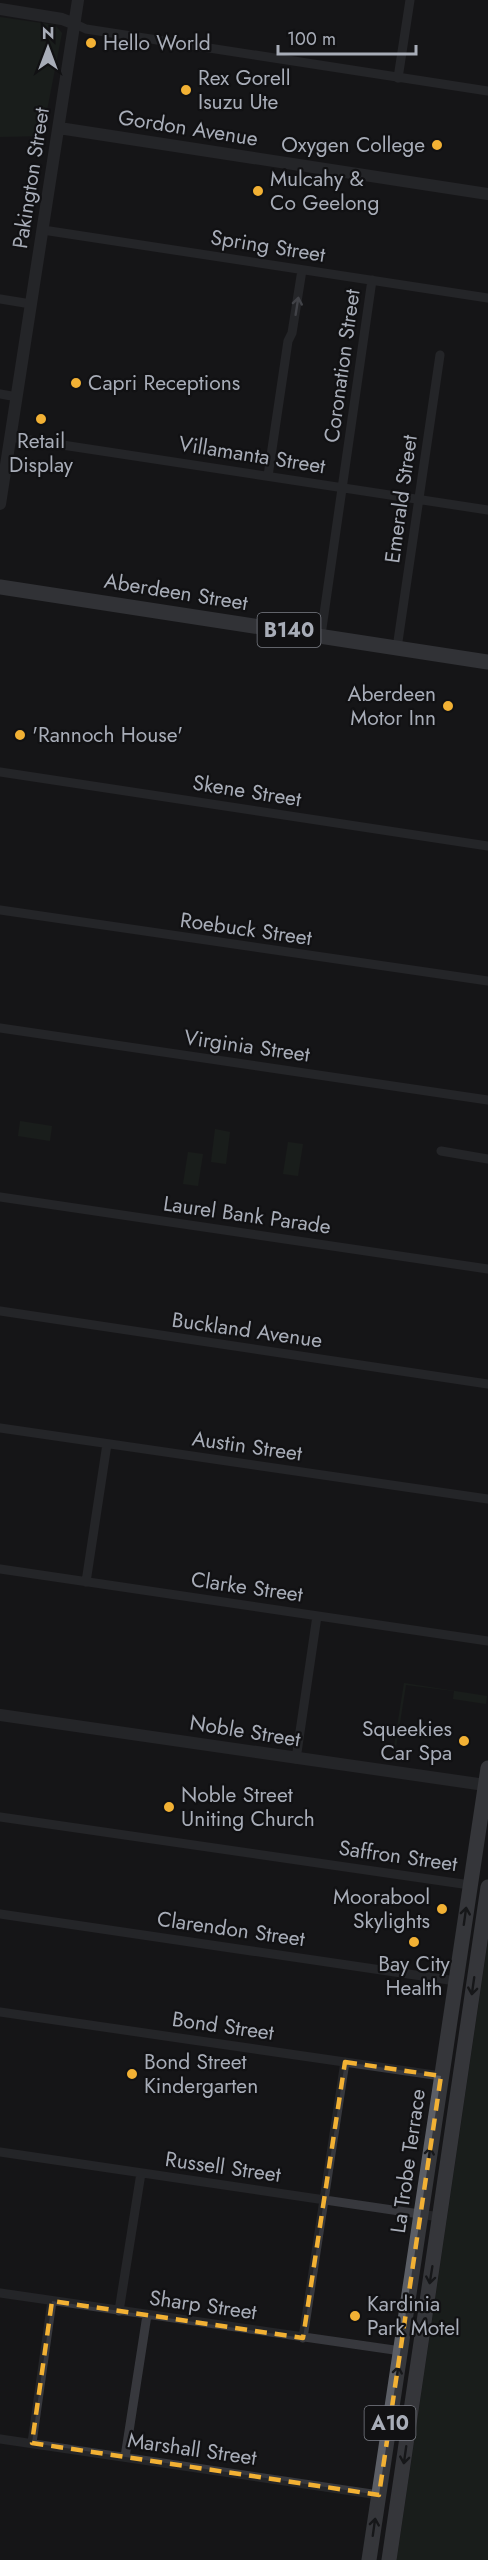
<svg xmlns="http://www.w3.org/2000/svg" width="488" height="2560" font-family="Jost,sans-serif">
<rect width="100%" height="100%" fill="#161618"/>
<!-- green -->
<path fill="#1e261f" d="M0,17l55,8 7,8 -20,103 -42,1z
M20,1121l32,5 -2,15 -32,-5z
M215,1129l15,3 -4,32 -15,-2z
M288,1142l15,2 -5,32 -15,-2z
M188,1152l15,2 -5,32 -15,-2z
M404,1683l83,13 -1,8 -33,-5 1,-8 -48,-6 -11,69 6,2v3l7,3 -16,-3z
M488,1940v620h-91v-2z"/>
<g fill="none" stroke-linecap="round" stroke-linejoin="round">
<!-- minor -->
<path stroke="#37383d" stroke-width="9" d="M75,24l11,5 402,62
M398,78l12,-78
M43,230l445,68
M0,299l31,5
M0,394l17,3
M10,437l478,73
M268,476l20,-135 4,-8 10,-63
M321,635l51,-355
M397,648l43,-293
M0,772l488,74
M0,910l488,71
M0,1028l488,72
M441,1151l47,8
M0,1197l488,72
M0,1311l488,73
M0,1428l488,71
M0,1569l488,72
M86,1582l21,-138
M296,1759l21,-143
M0,1817l470,68
M0,1914l456,67
M0,2012l441,64
M0,2152l440,65
M0,2293l401,58
M119,2311l22,-138
M303,2338l42,-276
M0,2439l379,56
M32,2443l20,-142
M125,2457l22,-142"/>
<!-- tertiary -->
<path stroke="#37383d" stroke-width="12" d="M0,9l62,10 13,5
M59,128l429,66
M0,504l78,-504
M0,1715l485,70"/>
<!-- primary -->
<path stroke="#53555c" stroke-width="15" d="M0,587l488,75"/>
<!-- trunk -->
<path stroke="#5b5e65" stroke-width="15" d="M369,2560l119,-792
M389,2560l99,-673"/>
</g>
<!-- one-way arrows -->
<defs><path id="oneway-shaft" d="M-6 0H5M1.5-3L5.5 0L1.5 3" fill="none" stroke-width="1.6" stroke-linecap="round" stroke-linejoin="round" transform="scale(1.5)"/></defs>
<use stroke="#757881" href="#oneway-shaft" transform="translate(297 306) rotate(-81)"/>
<g stroke="#18191b">
<use href="#oneway-shaft" transform="translate(465 1916) rotate(-82)"/>
<use href="#oneway-shaft" transform="translate(473 1986) rotate(98)"/>
<use href="#oneway-shaft" transform="translate(429 2156) rotate(-81)"/>
<use href="#oneway-shaft" transform="translate(431 2275) rotate(99)"/>
<use href="#oneway-shaft" transform="translate(397 2375) rotate(-81)"/>
<use href="#oneway-shaft" transform="translate(405 2455) rotate(98)"/>
<use href="#oneway-shaft" transform="translate(374 2527) rotate(-82)"/>
</g>
<!-- marked area -->
<path d="M0 0H488V2560H0ZM345,2062l96,14 -62,419 -347,-52 20,-142 251,37z" fill="#161618" fill-opacity=".55" fill-rule="evenodd"/>
<path fill="none" stroke="#f2b134" stroke-width="4.5" stroke-dasharray="12 8" stroke-linejoin="round" d="M345,2062l96,14 -62,419 -347,-52 20,-142 251,37z"/>
<!-- markers -->
<g fill="#f2b134" stroke="#111113" stroke-width="2">
<circle cx="91" cy="43" r="6"/>
<circle cx="186" cy="90" r="6"/>
<circle cx="437" cy="145" r="6"/>
<circle cx="258" cy="191" r="6"/>
<circle cx="76" cy="383" r="6"/>
<circle cx="41" cy="419" r="6"/>
<circle cx="448" cy="706" r="6"/>
<circle cx="20" cy="735" r="6"/>
<circle cx="464" cy="1741" r="6"/>
<circle cx="169" cy="1807" r="6"/>
<circle cx="442" cy="1909" r="6"/>
<circle cx="414" cy="1942" r="6"/>
<circle cx="132" cy="2074" r="6"/>
<circle cx="355" cy="2316" r="6"/>
</g>
<g text-anchor="middle" dominant-baseline="central" stroke-width="4.5" stroke-linejoin="round" paint-order="stroke">
<!-- shield labels -->
<g fill="#111113" stroke="#7b7e86" stroke-width="1.5">
<rect x="257.5" y="613" width="63" height="34" rx="4.5"/>
<rect x="364.5" y="2406" width="51" height="34" rx="4.5"/>
</g>
<g font-size="20" font-weight="bold" fill="#a8adb8">
<text x="289" y="630">B140</text>
<text x="390" y="2423">A10</text>
</g>
<!-- poi labels -->
<g font-size="21" fill="#a8adb8" stroke="#111113" text-anchor="start">
<text x="103" y="43">Hello World</text>
<text x="198" y="78">Rex Gorell<tspan x="198" dy="24">Isuzu Ute</tspan></text>
<text x="425" y="145" text-anchor="end">Oxygen College</text>
<text x="270" y="179">Mulcahy &amp;<tspan x="270" dy="24">Co Geelong</tspan></text>
<text x="88" y="383">Capri Receptions</text>
<text x="41" y="441" text-anchor="middle">Retail<tspan x="41" dy="24">Display</tspan></text>
<text x="436" y="694" text-anchor="end">Aberdeen<tspan x="436" dy="24">Motor Inn</tspan></text>
<text x="32" y="735">'Rannoch House'</text>
<text x="452" y="1729" text-anchor="end">Squeekies<tspan x="452" dy="24">Car Spa</tspan></text>
<text x="181" y="1795">Noble Street<tspan x="181" dy="24">Uniting Church</tspan></text>
<text x="430" y="1897" text-anchor="end">Moorabool<tspan x="430" dy="24">Skylights</tspan></text>
<text x="414" y="1964" text-anchor="middle">Bay City<tspan x="414" dy="24">Health</tspan></text>
<text x="144" y="2062">Bond Street<tspan x="144" dy="24">Kindergarten</tspan></text>
<text x="367" y="2304">Kardinia<tspan x="367" dy="24">Park Motel</tspan></text>
</g>
<!-- street labels -->
<g font-size="21" fill="#a8adb8" stroke="#111113">
<text transform="translate(188 128) rotate(9)">Gordon Avenue</text>
<text transform="translate(31 178) rotate(-81)">Pakington Street</text>
<text transform="translate(268 246) rotate(9)">Spring Street</text>
<text transform="translate(342 366) rotate(-82)">Coronation Street</text>
<text transform="translate(252 455) rotate(9)">Villamanta Street</text>
<text transform="translate(401 499) rotate(-82)">Emerald Street</text>
<text transform="translate(176 592) rotate(9)">Aberdeen Street</text>
<text transform="translate(247 791) rotate(9)">Skene Street</text>
<text transform="translate(246 929) rotate(8)">Roebuck Street</text>
<text transform="translate(247 1046) rotate(8)">Virginia Street</text>
<text transform="translate(247 1215) rotate(8)">Laurel Bank Parade</text>
<text transform="translate(247 1330) rotate(8)">Buckland Avenue</text>
<text transform="translate(247 1446) rotate(8)">Austin Street</text>
<text transform="translate(247 1587) rotate(8)">Clarke Street</text>
<text transform="translate(245 1731) rotate(9)">Noble Street</text>
<text transform="translate(398 1856) rotate(8)">Saffron Street</text>
<text transform="translate(231 1929) rotate(8)">Clarendon Street</text>
<text transform="translate(223 2026) rotate(8)">Bond Street</text>
<text transform="translate(408 2161) rotate(-82)">La Trobe Terrace</text>
<text transform="translate(223 2167) rotate(8)">Russell Street</text>
<text transform="translate(203 2305) rotate(8)">Sharp Street</text>
<text transform="translate(192 2449) rotate(8)">Marshall Street</text>
</g>
</g>
<!-- north arrow -->
<g transform="translate(48 48)" stroke="#111113" stroke-width="4.5" paint-order="stroke">
<path d="M0-4.5L10 22L0 15L-10 22Z" fill="#a8adb8"/>
<text y="-9" font-size="16" font-weight="bold" text-anchor="middle" fill="#a8adb8">N</text>
</g>
<!-- scale -->
<path d="M278 45v9h138v-9" fill="none" stroke="#a8adb8" stroke-width="3"/>
<text x="287" y="45" font-size="18" fill="#a8adb8" stroke="#111113" stroke-width="4.5" paint-order="stroke">100 m</text>
</svg>
